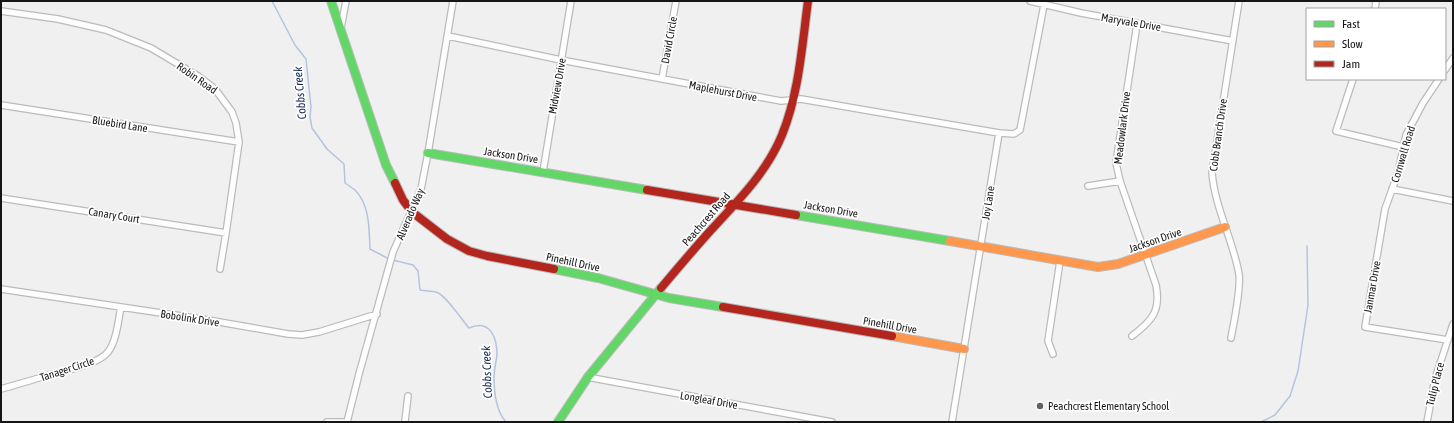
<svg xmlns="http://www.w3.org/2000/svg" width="1454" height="423" font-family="'Asap Condensed',sans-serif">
<rect width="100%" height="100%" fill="#f0f0f1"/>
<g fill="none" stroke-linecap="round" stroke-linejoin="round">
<!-- stream -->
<path stroke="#b6c3dd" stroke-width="1.5" d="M272,1l23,44 11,14 5,48 -1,10 2,11 15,21 17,15 1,19c3,2 7,5 10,7 15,15 14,39 15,59l19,10
M393,260l20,5 5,6 2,19c5,1 12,1 16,2 10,3 25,27 33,36 21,-9 28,9 28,27 -1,8 -3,15 -3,22 0,15 2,34 12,45
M1261,422l14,-7 15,-19 8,-25 10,-66 -1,-59"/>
<!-- street casing -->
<g stroke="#bbbbbc" stroke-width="8">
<path id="street" d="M1030,1l51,12 152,28
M1375,9l1,-8
M1,11l57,8 48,11 45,18 47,28 17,13 17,23 4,11 3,19 -13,91 -6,36
M341,28l5,-27
M448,36l113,24 220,41 20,-2 198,34
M1445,70l8,-12
M662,79l14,-78
M1353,79l-17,52 67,16
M1439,79l-16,24 -17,32 -8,38 -13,36 -20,118 83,13
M1,105l238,37
M543,172l28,-171
M1088,186l32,-5
M1392,189l61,12
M1,198l225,35
M1,289l207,31 80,14 14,1 17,-3 58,-18
M1132,336c20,-15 29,-25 24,-51l-36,-104 -4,-18 21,-139
M1231,338c3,-17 10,-47 8,-64 -6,-34 -24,-66 -27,-101l27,-172
M1053,354l-5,-13 12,-80
M587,377l245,45
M1,389c15,-4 30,-9 45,-13 16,-5 52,-11 62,-24 9,-12 10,-31 13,-45
M405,421l3,-25
M327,422h16
M347,422l12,-48 34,-122 28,-63 7,-36 25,-152
M952,422l47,-289 15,1 6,-4 24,-125
M1427,422l8,-43 18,-55"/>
</g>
<!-- fast casing -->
<g stroke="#bbbbbc" stroke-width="10">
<path id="fast" d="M331,1l55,164 9,18
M428,153l219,37
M796,215l154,26
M554,269l44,9 71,20 54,9
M558,422l30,-45 73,-89"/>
</g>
<!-- slow casing -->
<g stroke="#bbbbbc" stroke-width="10">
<path id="slow" d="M950,241l148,26 20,-3 107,-37
M892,336l72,13"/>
</g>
<!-- jam casing -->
<g stroke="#bbbbbc" stroke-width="10">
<path id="jam" d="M395,183l8,17 9,12 35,27 22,12 18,5 67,13
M647,190l149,25
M661,288c16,-19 33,-39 50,-58 26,-28 56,-58 71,-95 17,-42 20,-89 26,-134
M723,307l169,29"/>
</g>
<!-- street -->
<use href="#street" stroke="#fdfdfd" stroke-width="5.5"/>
<!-- fast -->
<use href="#fast" stroke="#63d668" stroke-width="8"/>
<!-- slow -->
<use href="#slow" stroke="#ff974d" stroke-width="8"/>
<!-- jam -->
<use href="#jam" stroke="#b3261e" stroke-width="8"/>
</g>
<!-- markers -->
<circle fill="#626263" stroke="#fff" stroke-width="1.5" cx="1040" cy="406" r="4"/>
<g text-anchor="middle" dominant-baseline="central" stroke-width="3.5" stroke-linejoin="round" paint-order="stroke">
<!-- street labels -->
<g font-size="11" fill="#151516" stroke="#fff">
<text transform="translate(1131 22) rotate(10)">Maryvale Drive</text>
<text transform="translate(669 40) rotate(-80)">David Circle</text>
<text transform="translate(197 78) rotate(35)">Robin Road</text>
<text transform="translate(557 86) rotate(-80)">Midview Drive</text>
<text transform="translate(723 91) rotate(11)">Maplehurst Drive</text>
<text transform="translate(120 124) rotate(9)">Bluebird Lane</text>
<text transform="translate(1122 128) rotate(-83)">Meadowlark Drive</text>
<text transform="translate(1218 135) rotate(-82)">Cobb Branch Drive</text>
<text transform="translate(1403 154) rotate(-73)">Cornwall Road</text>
<text transform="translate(511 155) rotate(9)">Jackson Drive</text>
<text transform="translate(988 203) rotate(-81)">Joy Lane</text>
<text transform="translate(831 209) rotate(10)">Jackson Drive</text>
<text transform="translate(410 214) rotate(-67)">Alverado Way</text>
<text transform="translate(114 215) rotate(9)">Canary Court</text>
<text transform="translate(706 219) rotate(-49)">Peachcrest Road</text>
<text transform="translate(1155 240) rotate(-19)">Jackson Drive</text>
<text transform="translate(573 262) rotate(12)">Pinehill Drive</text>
<text transform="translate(1372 287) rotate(-80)">Janmar Drive</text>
<text transform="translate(190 318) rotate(9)">Bobolink Drive</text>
<text transform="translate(890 325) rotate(10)">Pinehill Drive</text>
<text transform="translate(67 369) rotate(-18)">Tanager Circle</text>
<text transform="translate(1435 384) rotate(-76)">Tulip Place</text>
<text transform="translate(709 400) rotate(10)">Longleaf Drive</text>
</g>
<!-- poi labels -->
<g font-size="11" fill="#151516" stroke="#fff" text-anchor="start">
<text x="1048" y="406">Peachcrest Elementary School</text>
</g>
<!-- water labels -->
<g font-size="12" font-style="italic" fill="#112753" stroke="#fff">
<text transform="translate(300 93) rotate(-95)">Cobbs Creek</text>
<text transform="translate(487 372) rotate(-92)">Cobbs Creek</text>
</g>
</g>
<!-- border -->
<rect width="1454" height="423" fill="none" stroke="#151516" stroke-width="4"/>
<!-- legend -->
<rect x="1306" y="8" width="140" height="72" fill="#ffffff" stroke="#a1a1a2"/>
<rect x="1314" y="21" width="20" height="6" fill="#63d668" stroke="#a1a1a2"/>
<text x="1342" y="28" font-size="12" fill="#151516">Fast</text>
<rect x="1314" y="41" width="20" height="6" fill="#ff974d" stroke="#a1a1a2"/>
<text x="1342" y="48" font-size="12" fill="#151516">Slow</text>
<rect x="1314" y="61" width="20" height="6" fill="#b3261e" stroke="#a1a1a2"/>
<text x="1342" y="68" font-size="12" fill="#151516">Jam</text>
</svg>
